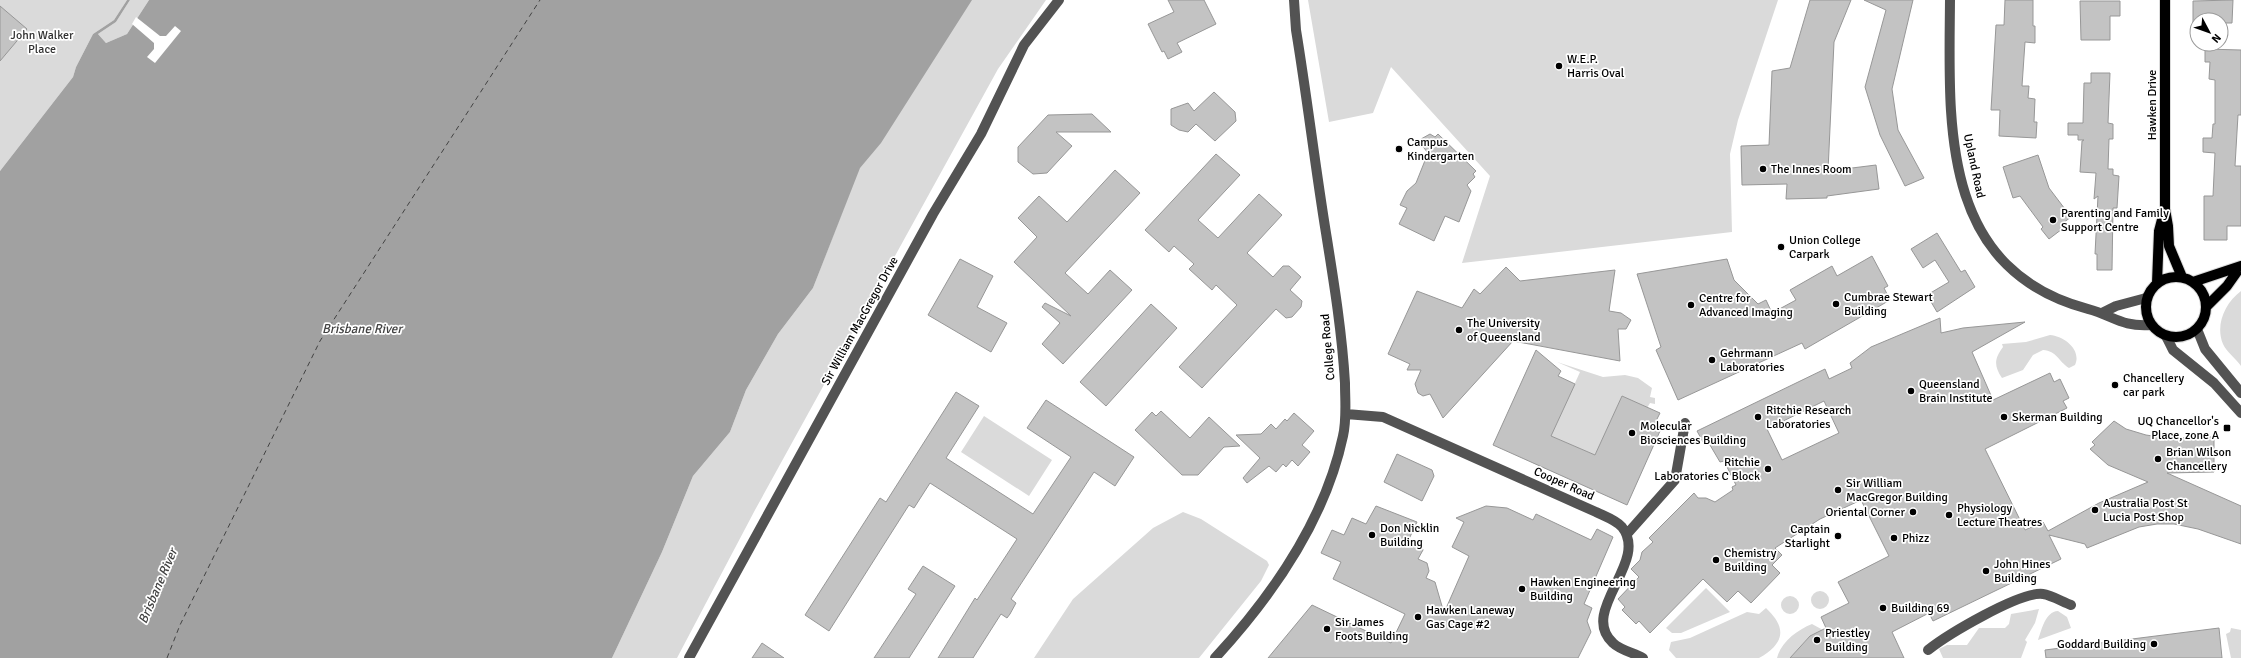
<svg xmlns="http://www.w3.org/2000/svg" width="2241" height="658" font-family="Signika,sans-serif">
<rect width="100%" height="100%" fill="#fff"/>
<!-- green -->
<path fill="#dadada" d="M0,0h127l-13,20 -21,14 -17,33 -3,10 -73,94z
M130,0h19l-22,34 -21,9 -8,-9 18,-12z
M955,0h91l-48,69 -243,441 -78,148h-65l50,-106 31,-76 37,-44 16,-42 32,-56 35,-46 37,-96 -347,466z
M1308,0h470l-40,120 -8,34 2,78 -270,31 28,-87 -99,-109 -18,46 -44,9z
M2241,291v75c-5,-7 -15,-15 -18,-22 -8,-19 2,-41 18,-53z
M2050,335c14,1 32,15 25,30l-6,3c-11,-7 -12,-17 -26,-18l-10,5 -10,15 -21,8c-8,-12 -8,-19 1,-31l-1,-3 24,-2z
M1557,362l46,15 22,-2 13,3 14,10 -2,9 5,1v6l-5,-1 -3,5 -25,-12 -27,59 -44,-19 29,-64z
M984,416l68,44 -23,36 -68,-44z
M1183,512l18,7 66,42 2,4 -8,16 -62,77h-165l39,-59 80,-71z
M1706,588l24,24 -49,21h-9l-6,-5z
M1811 600a9 9 0 1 1 18 0a9 9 0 1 1-18 0Z
M1781 605a9 9 0 1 1 18 0a9 9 0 1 1-18 0Z
M1766,608c21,20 19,35 -7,50h-83l-7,-8 2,-8 19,-4 57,-26 12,2z
M2039,609l-4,14 -10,17 2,2 -6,16h-78l-4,-9 8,-4h20l12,-17h26l4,-4 2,-10z
M2058,611l9,6 4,11 -33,12c4,-11 7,-28 20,-29z
M1812,624l11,6 -13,6 -20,22h-13c4,-16 20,-28 35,-34z
M2231,628l10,2v28h-10l-5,-24 4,-2z"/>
<!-- water -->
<path fill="#a1a1a1" d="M127,0h3l-14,22 -18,12 8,9 21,-9 22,-34h823l-91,143 -21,25 -47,120 -35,46 -32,56 -16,42 -37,44 -31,76 -50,106h-612v-487l73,-94 3,-10 17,-33 21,-14z"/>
<!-- pier -->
<path fill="#fff" d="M136,17l24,19h6l9,-10 6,5 -26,32 -8,-6 7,-8v-6l-22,-19z"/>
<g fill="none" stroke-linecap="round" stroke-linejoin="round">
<!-- ferry -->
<path stroke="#424242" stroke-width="1" stroke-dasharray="5 4" stroke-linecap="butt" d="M167,658l13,-33 140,-284 220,-341"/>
</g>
<!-- building -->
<path fill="#c3c3c3" stroke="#979797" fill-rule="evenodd" d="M1168,0h36l12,24 -39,19 5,9 -14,7 -4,-8 -2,1 -14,-28 26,-12z
M1810,0h41l-17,42 -6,129 48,-6 3,24 -52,7v2l-41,1 1,-15 -45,1 -1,-39 28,-1 3,-74 18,-3z
M1864,0h49l-21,89 6,41 26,48 -19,8 -25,-51 -15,-48 21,-77z
M2005,0h28v26h2v17l-10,-1 -3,44h7l-1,12 7,1 -1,23h3l-1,16 -37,-2 1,-26h-9l5,-85h8z
M2233,0l-1,23h-11v-3h-24v3h-4v-22z
M2080,1h40v15h-10v24h-29z
M0,6l27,23 -27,32z
M2205,49l36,1v65h-3l-3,51h6v60h-14v14h-23v-44h9l2,-43 -12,-1v-14h9l1,-14h2v-44l-6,-1 1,-17h-5z
M2091,73h19l-2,50 5,1v15h-4l-1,30h5v6l6,1 -2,32h-4l-1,62h-15v-16h-2l3,-58 -4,3 2,-26 -16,-1 2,-31 2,-1h-6v-5h-10v-12h15l1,-40h7z
M1214,92l21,20 1,9 -21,20 -19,-17 -8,8 -9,-2 -8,-5v-16l17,-6 6,8z
M1092,114l19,18h-55l16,14 -25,27 -14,1 -15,-12v-15l30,-32z
M1430,134l5,3 3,-3 38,37 -3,3 2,3 -8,8 4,6 -12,31 -14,-6 -11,25 -35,-17 8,-16 -7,-3 7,-14 9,-8 12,-30 -8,-10 1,-4z
M1216,154l24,21 -42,45 20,18 41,-44 23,21 -35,38 26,24 10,-11h6l12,11 -11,13 12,11 -1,6 -9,10 -6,1 -10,-9 -74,79 -23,-21 58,-62 -21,-20 -4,5 -23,-21 5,-5 -20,-18 -5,6 -24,-22z
M2038,155l11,33 22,29 -8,6 3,3 -17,13 -8,-10 2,-2 -23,-31 -7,2 -10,-31z
M1115,170l25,23 -75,80 23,21 22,-24 22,20 -69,74 -21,-20 18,-21 -18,-16 3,-4 26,13 -57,-54 23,-25 -19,-19 21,-22 28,26z
M1937,233l24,39 4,-2 10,17 -38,25 -10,-17 22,-13 -14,-22 -12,8 -12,-19z
M1872,256l16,30 -4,2 6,12 -85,49 -3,-6 -124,57 -22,-50 5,-3 -24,-73 90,-15 7,21 24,24 8,-4 6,13 24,-13 -6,-10 42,-24 5,10z
M960,259l33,17 -16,31 30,16 -16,29 -63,-37z
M1506,267l14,14 95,-11 -6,41 12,2 10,7 -5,9h-8l2,32 -107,-20 -70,77 -13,-24 -7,2 -5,-3 -3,-9 6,-14h-14l3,-6 -22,-10 29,-63 45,17 12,-19 6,5z
M1151,304l26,24 -71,78 -26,-24z
M1940,318l1,15 22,-5 62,-6 -53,30 21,48 57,-27 4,9 6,-3 9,19 -6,3 4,7 -82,41 40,81 18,-8 5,9 51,-28 49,-21 -40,-17 -18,-16 5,-4 -3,-3 22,-21 12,8 20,6 20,3 48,-1v35l-47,1 74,33v38l-43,-15 -24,-5h-17l-18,3 -52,21 -2,-4 -36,-9 12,24 -128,62 -4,-8 -37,19 12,26h-114l20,-22 16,-8 -5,-11 28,-14 -11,-21 51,-26 -28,-56 -41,19 -45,29 7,7 -10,10 8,8 -29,30 -13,-12 -11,11 -24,-23 -53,54 -11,-12 -3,3 -14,-14 3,-3 -7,-8 21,-22 -8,-8 9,-9 2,-8 11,-10 -4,-4 45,-45 4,5h8l9,4 18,-12 -1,-3 4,-2 -12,-24 -4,1 -13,-22 -4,2 -6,-11 128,-62 4,10 23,-11 -2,-5 21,-16zM1824,401l15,32 -57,27 -15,-31z
M1536,350l25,21 -3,5 17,8 -24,52 44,19 27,-59 38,17 -7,14 7,4 -33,74 -134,-60z
M956,392l23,14 -33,52 87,56 38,-57 -44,-29 19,-28 88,57 -19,29 -21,-14 -83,127 5,4 -6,11 -3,4 -6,-4 -28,44h-35l37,-60 2,2 40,-61 -87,-56 -16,25 -5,-3 -80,126 -24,-16 75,-117 6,4z
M1161,411l29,27 19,-21 31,29 -16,1 -26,28h-16l-47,-45 17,-18 4,4z
M1294,413l20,18 -12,14 8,7 -12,14 -6,-6 -6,7 -3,-3 -7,8 -7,-6 -22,17 -4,-5 17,-20 -24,-23 25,-1 10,-10 5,5 9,-10 2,2z
M1397,454l35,16 2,6 -12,25 -38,-19z
M1376,506l41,16 -8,17 12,5 2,6 -5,9 9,4 2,8 -3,7 9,4 9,31 25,-57 -17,-9 12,-25 -8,-4 30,-12 21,2 26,12 3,-6 55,26 6,-11 16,8 -29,67 8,4 -5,13 4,11 -13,26h-310l44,-53 79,38 14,-29 -72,-35 8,-17 -20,-9 11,-23 12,5 8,-17 14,6z
M923,566l32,20 -46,72h-35l42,-64 -8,-5z
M2219,628l3,30h-176l-1,-8z
M762,643l22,15h-32z"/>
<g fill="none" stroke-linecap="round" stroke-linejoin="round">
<!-- major casing -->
<g stroke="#dbdbdb" stroke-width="12">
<path id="major" d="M2165,0v209l3,17 1,20 13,31
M2146 307a30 30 0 1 1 60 0a30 30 0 1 1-60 0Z
M2193,282l48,-16
M2157,283l2,-52 5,-19
M2206,307l21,-21 14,-20"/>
</g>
<!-- minor -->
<path stroke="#535353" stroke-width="10" d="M1950,0c-1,124 -11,269 138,309 26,7 33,18 63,16
M2102,313l14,-7 30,-8
M2197,329l8,20 36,44
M2166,336l7,14 41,33 27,30
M1346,414l37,3 213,95c8,4 20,8 26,15 28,35 -44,84 -9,116 7,7 21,10 30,15
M1627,534l48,-54 10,-57
M1928,650c19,-15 92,-59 115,-56 8,1 20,8 28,11
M689,658l244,-444 48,-80 43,-89 35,-45
M1215,658c58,-63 110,-137 128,-222 4,-17 2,-35 2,-53 -3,-51 -11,-100 -19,-150 -11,-68 -19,-136 -30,-203l-2,-30"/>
<!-- major -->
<use href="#major" stroke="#000" stroke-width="10"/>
</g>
<!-- markers -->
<g fill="#000" stroke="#fff" stroke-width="1.5">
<circle cx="1559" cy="66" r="4"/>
<circle cx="1399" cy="149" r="4"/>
<circle cx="1763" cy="169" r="4"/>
<circle cx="2053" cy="220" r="4"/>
<circle cx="1781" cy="247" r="4"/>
<circle cx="1836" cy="304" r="4"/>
<circle cx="1691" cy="305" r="4"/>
<circle cx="1459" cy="330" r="4"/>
<circle cx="1712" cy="360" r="4"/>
<circle cx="2115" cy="385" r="4"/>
<circle cx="1911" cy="391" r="4"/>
<circle cx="1758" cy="417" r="4"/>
<circle cx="2004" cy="417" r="4"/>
<rect x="2223" y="424" width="8" height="8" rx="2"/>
<circle cx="1632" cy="433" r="4"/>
<circle cx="2158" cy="459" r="4"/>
<circle cx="1768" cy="469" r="4"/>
<circle cx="1838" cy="490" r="4"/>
<circle cx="2095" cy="510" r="4"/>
<circle cx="1913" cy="512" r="4"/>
<circle cx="1949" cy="515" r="4"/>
<circle cx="1372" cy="535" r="4"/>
<circle cx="1838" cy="536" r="4"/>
<circle cx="1894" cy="538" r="4"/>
<circle cx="1716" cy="560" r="4"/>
<circle cx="1986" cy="571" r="4"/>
<circle cx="1522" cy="589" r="4"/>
<circle cx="1883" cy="608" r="4"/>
<circle cx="1418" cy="617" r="4"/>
<circle cx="1327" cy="629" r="4"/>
<circle cx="1817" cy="640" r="4"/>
<circle cx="2154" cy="644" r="4"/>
</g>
<g text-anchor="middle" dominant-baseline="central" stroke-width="3.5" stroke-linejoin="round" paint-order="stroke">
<!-- park labels -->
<g font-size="12" fill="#313131" stroke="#fff">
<text x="42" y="35">John Walker<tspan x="42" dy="14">Place</tspan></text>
</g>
<!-- poi labels -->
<g font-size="12" fill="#000" stroke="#fff" text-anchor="start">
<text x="1567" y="59">W.E.P.<tspan x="1567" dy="14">Harris Oval</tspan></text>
<text x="1407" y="142">Campus<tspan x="1407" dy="14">Kindergarten</tspan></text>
<text x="1771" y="169">The Innes Room</text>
<text x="2061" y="213">Parenting and Family<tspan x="2061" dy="14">Support Centre</tspan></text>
<text x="1789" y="240">Union College<tspan x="1789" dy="14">Carpark</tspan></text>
<text x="1844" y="297">Cumbrae Stewart<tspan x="1844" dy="14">Building</tspan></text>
<text x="1699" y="298">Centre for<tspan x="1699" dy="14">Advanced Imaging</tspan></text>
<text x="1467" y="323">The University<tspan x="1467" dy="14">of Queensland</tspan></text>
<text x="1720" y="353">Gehrmann<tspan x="1720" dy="14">Laboratories</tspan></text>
<text x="2123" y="378">Chancellery<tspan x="2123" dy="14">car park</tspan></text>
<text x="1919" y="384">Queensland<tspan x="1919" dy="14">Brain Institute</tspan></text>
<text x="1766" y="410">Ritchie Research<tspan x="1766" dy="14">Laboratories</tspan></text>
<text x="2012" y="417">Skerman Building</text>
<text x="2219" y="421" text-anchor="end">UQ Chancellor's<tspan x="2219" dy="14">Place, zone A</tspan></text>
<text x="1640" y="426">Molecular<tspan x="1640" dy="14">Biosciences Building</tspan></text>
<text x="2166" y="452">Brian Wilson<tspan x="2166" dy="14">Chancellery</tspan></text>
<text x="1760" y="462" text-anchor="end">Ritchie<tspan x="1760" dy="14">Laboratories C Block</tspan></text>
<text x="1846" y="483">Sir William<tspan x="1846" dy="14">MacGregor Building</tspan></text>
<text x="2103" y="503">Australia Post St<tspan x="2103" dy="14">Lucia Post Shop</tspan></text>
<text x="1957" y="508">Physiology<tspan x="1957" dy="14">Lecture Theatres</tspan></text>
<text x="1905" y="512" text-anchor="end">Oriental Corner</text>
<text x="1380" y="528">Don Nicklin<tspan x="1380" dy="14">Building</tspan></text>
<text x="1830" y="529" text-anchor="end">Captain<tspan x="1830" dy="14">Starlight</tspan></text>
<text x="1902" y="538">Phizz</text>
<text x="1724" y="553">Chemistry<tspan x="1724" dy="14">Building</tspan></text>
<text x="1994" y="564">John Hines<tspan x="1994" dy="14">Building</tspan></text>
<text x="1530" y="582">Hawken Engineering<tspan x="1530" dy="14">Building</tspan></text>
<text x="1891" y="608">Building 69</text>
<text x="1426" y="610">Hawken Laneway<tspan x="1426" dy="14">Gas Cage #2</tspan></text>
<text x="1335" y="622">Sir James<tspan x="1335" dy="14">Foots Building</tspan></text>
<text x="1825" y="633">Priestley<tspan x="1825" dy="14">Building</tspan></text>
<text x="2146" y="644" text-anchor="end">Goddard Building</text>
</g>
<!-- street labels -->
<g font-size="12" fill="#000" stroke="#fff">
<text transform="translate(2152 105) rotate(-90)">Hawken Drive</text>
<text transform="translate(1974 166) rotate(78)">Upland Road</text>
<text transform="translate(860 321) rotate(-61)">Sir William MacGregor Drive</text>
<text transform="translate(1328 347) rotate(-95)">College Road</text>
<text transform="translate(1564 484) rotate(24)">Cooper Road</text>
</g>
<!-- water labels -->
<g font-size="13" font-style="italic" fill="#424242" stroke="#fff">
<text x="362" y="329">Brisbane River</text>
<text transform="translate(158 586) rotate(-67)">Brisbane River</text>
</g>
</g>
<!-- north arrow -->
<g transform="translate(2209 32) rotate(131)"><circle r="19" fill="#ffffff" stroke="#999999"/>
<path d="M0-3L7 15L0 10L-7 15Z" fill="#000000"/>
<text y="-6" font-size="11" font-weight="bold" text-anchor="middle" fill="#000000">N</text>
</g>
</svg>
